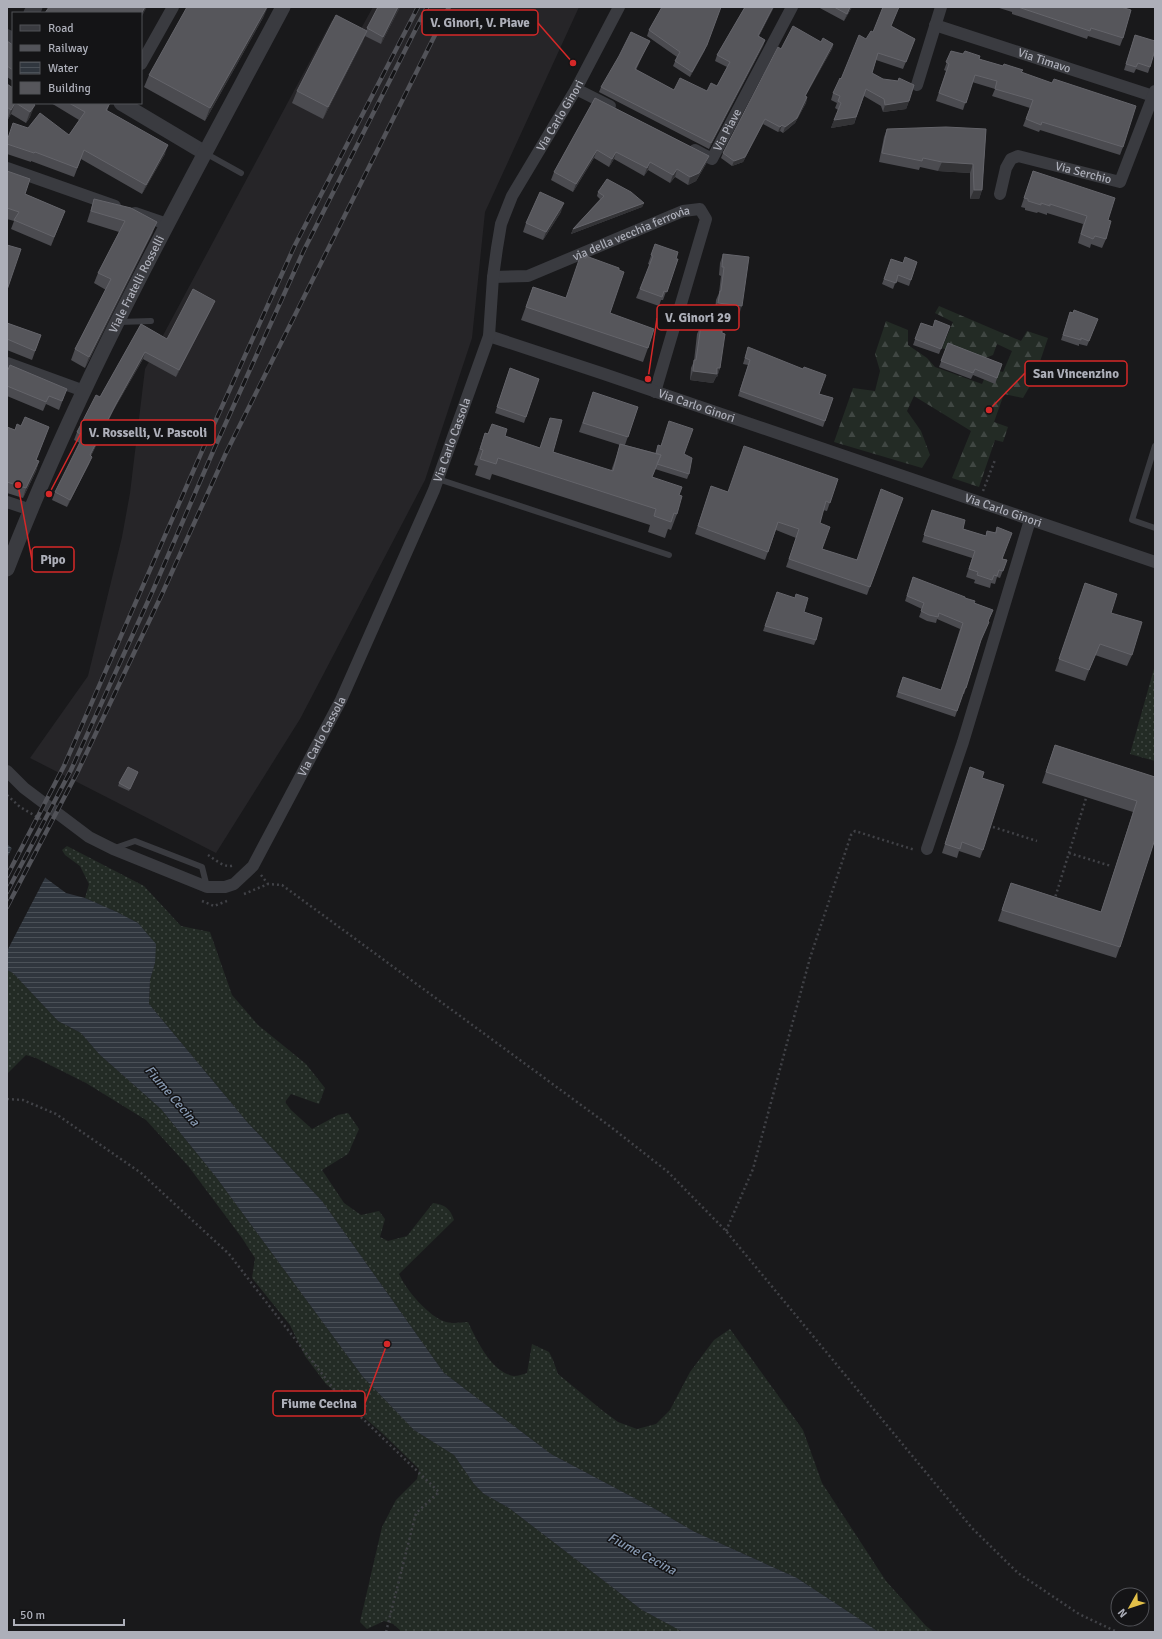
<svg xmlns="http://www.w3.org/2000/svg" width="1162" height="1639" font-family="Signika,sans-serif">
<defs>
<pattern id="grass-dots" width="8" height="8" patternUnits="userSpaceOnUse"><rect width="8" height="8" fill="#232b25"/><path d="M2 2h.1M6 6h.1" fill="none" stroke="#404743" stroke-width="1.8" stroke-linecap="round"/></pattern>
<pattern id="forest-firs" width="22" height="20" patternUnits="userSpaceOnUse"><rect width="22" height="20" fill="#232b25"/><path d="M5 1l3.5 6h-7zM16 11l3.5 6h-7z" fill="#404743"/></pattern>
<pattern id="water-rules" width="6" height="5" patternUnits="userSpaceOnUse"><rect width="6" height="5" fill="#30363e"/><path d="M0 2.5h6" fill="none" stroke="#4b5158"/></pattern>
</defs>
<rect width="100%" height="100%" fill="#19191b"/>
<!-- built -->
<path fill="#262528" d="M373,7h206l-94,205 -13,126 -47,142 -125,239 -84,134 -186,-95 58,-82 34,-139 8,-44 15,-124 187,-349 26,14z"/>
<!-- grass -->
<path fill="url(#grass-dots)" d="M1155,665v96l-25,-7z
M67,846l77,40 37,40 29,6 22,63 26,30 48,39 19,24 -6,16 -28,-10 -6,8 6,8 21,19 26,-14 10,-2 11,16 -11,25 -26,16 22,33 17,12 18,-4 6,8 -5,18 8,4 19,-5 26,-33c12,2 17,5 21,17l-55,54c7,16 30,43 47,48 7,2 16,0 22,0 9,19 24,51 46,54 4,0 9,-2 13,-3l5,-29 17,8 4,8 5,14 45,37 15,11 19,7 19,-5 14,-14 20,-38 24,-32 16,-11 73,101 19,53 64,98 40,45 8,6h-55l-82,-54 -102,-46 -38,-22 -106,-56 -107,-81 -122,-172 -74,-78 -99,-119 1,-24 5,-17 -17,-40 -21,-11 -32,-14 4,-14 -9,-18 -15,-11 -3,-5z
M7,970l6,3 45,48 23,12 18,21 62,55 55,68 147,200 51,53 40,25 20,29 10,10 25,14 133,102 41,22h-283v-2l-7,-6 -9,-3 -17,8 -7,-7 22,-95 14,-27 21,-21 2,-10 -37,-36 -56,-49 -21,-28 -15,-31 -38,-47 3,-20 -13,-20 -53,-71 -43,-47 -60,-37 -50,-25 -10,-3 -19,19z"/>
<!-- forest -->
<path fill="url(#forest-firs)" d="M939,306l82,35 6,-10 21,7 -14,41 -11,19 -19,-4 -10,28 14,5 -5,15 -8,-2 -16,47 -27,-9 19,-47 -57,-35 -7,15 14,20 9,24 -8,13 -88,-26 19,-54 22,3 5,-20 -5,-17 11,-33 22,9v15l19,13 8,9 47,17 7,-16 14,4 9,-21 -15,-7 -4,11 -15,6 -36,-13 11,-26 -18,-9z"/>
<!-- water -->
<path fill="url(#water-rules)" d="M7,844l36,32 23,17 19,5 32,14 21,11 18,21 -1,19 -5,17 -1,24 99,119 74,78 122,172 107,81 106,56 38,22 102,46 82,54h-196l-41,-22 -133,-102 -25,-14 -10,-10 -20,-29 -40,-25 -51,-53 -147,-200 -55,-68 -62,-55 -18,-21 -23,-12 -45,-48 -6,-3z"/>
<!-- pier -->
<path fill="#19191b" d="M13,846l33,30 -39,75v-93z"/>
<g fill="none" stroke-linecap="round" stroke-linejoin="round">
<!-- path -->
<path stroke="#414247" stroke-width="2.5" stroke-dasharray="2 3" stroke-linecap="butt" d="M983,491l12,-31
M7,795l13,12 24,14
M993,827l44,14
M1069,853l42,13
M208,855c8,5 17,14 26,10
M261,875l7,9
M244,894l24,-10 14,1 329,242 57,45 58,59 246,297 46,45 61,41 38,18
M202,901l12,5 13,-5
M1054,901l33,-106
M7,1099l16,1 33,14 85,59 88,81 111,143 99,95 -23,21 -30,119
M726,1231l27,-62 57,-211 41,-123 4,-4 60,19"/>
<!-- service -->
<path stroke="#3a3b40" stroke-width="6" d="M205,153l36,20
M119,322l32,-1
M1155,446l-23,74 23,8
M438,479l231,76
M115,848l20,-7 67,26 5,20"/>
<!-- minor -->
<g stroke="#3a3b40" stroke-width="12">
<path id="s1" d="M935,25l218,71"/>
<path d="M7,35l6,3"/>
<path d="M141,64l32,-57"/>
<path d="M917,85l24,-78"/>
<path d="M576,89l34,17"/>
<path id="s2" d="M695,150l17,9 80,-152"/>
<path d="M7,168l108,38"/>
<path id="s3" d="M1000,194l6,-26 5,-9 7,-3 102,26 35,-91"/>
<path d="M135,213l32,11"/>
<path id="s4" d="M493,277l35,-1 155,-65 17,-2 6,10 -51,173"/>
<path id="s5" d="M489,336l112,37 554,189"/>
<path d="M7,363l77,28"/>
<path d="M7,502l24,8"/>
<path id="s6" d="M7,771l17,17 65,49 24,12 94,38h18l9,-3 19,-18 88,-166 93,-210 55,-154 4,-59 4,-29 4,-24 11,-28 64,-107 43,-82"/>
<path d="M927,849l36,-107 67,-222"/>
</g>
<!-- tertiary -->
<g stroke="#3a3b40" stroke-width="15">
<path d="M31,13l4,-6"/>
<path d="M121,103l84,50"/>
<path id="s7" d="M7,569c75,-195 178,-378 276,-562"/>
</g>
<!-- rail casing -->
<g stroke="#525359" stroke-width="4.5">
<path id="rail" d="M7,876l57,-110 142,-324 89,-197 123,-238
M7,892l64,-122 83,-182 61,-141 89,-197 123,-243
M7,907l70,-134 85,-179 64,-141 223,-446"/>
</g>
<!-- rail -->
<use href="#rail" stroke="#141416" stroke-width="3" stroke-dasharray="9" stroke-linecap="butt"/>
</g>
<!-- wall -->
<path fill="#4b4b50" d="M378,7h22l-19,37 -16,-8 -3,7 -39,76 -31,-16 5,-12 69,-60z
M745,7h29l-15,29 6,4 -2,6 -54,103 -110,-57 2,-5 49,-46 -3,5 -11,24 38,20 33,1 10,-5 10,-19 -12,-6 2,-6z
M818,7h34l-8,14z
M996,7h125l2,31 -3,8 -32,-10 -1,3 -75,-25v-2z
M264,16l-59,105 -61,-34 5,-12z
M891,26l24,13 -12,30 -27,-9 -4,13 37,28 -3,8 -23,3 -2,-6 -17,-10 -10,28 -23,4 7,-18 -3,-2 2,-5 -6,-3 2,-7 8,-14 25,-40z
M649,30l56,20 -15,27 -17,-11 4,-9 -30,-21z
M1135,35l15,32 -2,6 -12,-4 -2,4 -10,-3z
M7,41l6,4v36l-6,-4z
M821,42l12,2 -1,5 -27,47 2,1 -1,6 -11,20 -12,10 -3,-2 -2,1 -15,-8 -20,38 -11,4 -11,-8 2,-5 58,-104z
M951,51l52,15 1,-2 19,6 -1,2 101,75 -3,8 -80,-25 -1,2 -16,-6 7,-18 -38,-12 3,-7 -23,-7 -9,28 -27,-9 10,-30 -2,-1z
M7,84l25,19 -2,14 -4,6 -15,-9 -4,7z
M595,98l114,58 -3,8 -10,17 -8,4 -13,-8 -5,6 -22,-13 -4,6 -30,-17 -5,8 -15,-9 -21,34 -22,-12 3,-8z
M51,103h59l-3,8 58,43 -23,40 -61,-35 -7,18 -43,-16v1l-24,-8v-13l21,-13 41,7 10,-15z
M887,129h99l-4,61 -3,9h-9v-26l-32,-2 -18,-4 -1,3 -40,-8 5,-25z
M7,171l18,23 40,17 -14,35 -40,-17 3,-8 -7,-2z
M1033,171l75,49 -2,19 -4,9 -11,-4 -1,4 -12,-5 5,-19 -36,-11v2l-9,-3 -1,1 -12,-3v-2l-4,-1z
M598,192l46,11 -2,4 -71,27 2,-5 27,-30 -3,-3z
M94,199l59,33 -68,136 -14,-8 4,-11 31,-59 -12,-7 4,-10 21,-41 -32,-10z
M561,212l-18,28 -20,-8 3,-9z
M655,244l21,15h2l-15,41h-2l-2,6 -23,-8 14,-33 -2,-1z
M723,254l16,61 -24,-4 1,-11 3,-7 2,-17 -2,-1 1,-12z
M891,259l11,4 15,-1 -8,24 -13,-5 -3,8 -11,-5z
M533,287l77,26 38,35 -5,14 -122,-42z
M215,301l-3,7 -36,69 -33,-18 -30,52 -22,45 -2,8 -22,43 -15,-7 3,-8 25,-49 -6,-3 3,-8 23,-35 41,-73 26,15z
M1070,312l28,7 -11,27 -8,-2v2l-18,-6z
M7,323l34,12 -9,25 -25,-10z
M921,323l12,4 17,-1 -11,28 -26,-9z
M701,325l21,8 -2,35 -3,9h-1l-3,6 -23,-3 1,-12 3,-7 3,-27z
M948,343l54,21 -7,20 -22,-9 -2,4 -32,-12z
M748,347l71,47 14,4 -10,29 -85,-31 10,-31 -5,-1z
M510,368l29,11 -15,44 -29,-10z
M7,372l57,25 -5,13 -13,-6 -3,7 -36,-15z
M590,401l48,6 -13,38 31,8 28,1 5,20 -2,5 -32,-10 -3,8 27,18 -2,19 -6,16 -3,-1 -3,9 -17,-6 2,-7 -158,-51 -2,6 -15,-5 3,-9 -4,-1 11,-32 20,3 35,12 10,-30 3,34 58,19 4,-11 5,-15 -41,-13z
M21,426l28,1 -13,33 3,1 -3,10 -13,27 -16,-5v-65l8,2z
M838,479l-11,32 -4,-1 -3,13 2,26 34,11 47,-62 -36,97 -81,-28 10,-29 -20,-8 -11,30 -70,-26 16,-48 17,6z
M932,510l31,19 23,7 1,-5 8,2 2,-6 6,32 4,1 -7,18 -3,-1 -2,7 -4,-1 -1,5 -16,-5 1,-3 -9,-3 6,-19 -50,-16z
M913,577l52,21 9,5 19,7 -13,33 -14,45 -2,6h-1l-8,23 -59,-20 7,-20 38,13 19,-61 -23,-10 -1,4 -9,-2 -8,-4 3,-8 -17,-8z
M1085,583l26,30 21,42 -5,11 -32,-11 -10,26 -30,-10z
M777,592l27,20 12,28 -2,5 -51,-14z
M1055,745l100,32 -35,170 -4,11 -118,-37 13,-38 90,29 32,-100 -91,-29z
M970,767l12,11 1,72 -3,8 -21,-7 -2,7 -15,-5z
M138,772l-9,19 -11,-5 1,-3z"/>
<!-- shaded-wall -->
<path fill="#333336" d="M145,7h2l-6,11v-4z
M267,7h1l-4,9 -59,105 5,-13z
M398,7h2l-19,37 2,-7z
M721,7l-16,43 -15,27 2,-5z
M773,7h1l-18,35 2,-6z
M850,7h2l-8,14z
M367,31l-5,12 -39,76 5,-12z
M765,40l-2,6 -54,103 2,-6z
M833,44l-1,5 -29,52 2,-5z
M807,97l-1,6 -11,20 -12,10 2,-6z
M909,101l-3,8 -23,3 2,-7z
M15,103l-4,11 -4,7 4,-11z
M35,105l-5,12 -4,6 4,-11z
M856,117l-2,7 -23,4 3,-8z
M765,119l-2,5 -20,38 -11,4 2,-5z
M782,125l-2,6 -2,1 2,-5z
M168,145l-3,9 -23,40 4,-9z
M597,150l-3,8 -21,34 3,-8z
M616,152l-2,7 -5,8 3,-8z
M709,156l-3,8 -10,17 -8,4 2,-8z
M650,162l-2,8 -4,6 3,-8z
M942,162l31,2 -3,9 -32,-2z
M677,169l-2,8 -5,6 3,-8z
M974,190h8l-3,9h-9z
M564,203l-3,9 -18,28 3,-8z
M644,203l-2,4 -71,27 2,-5z
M157,222l-4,10 -68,136 4,-11z
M215,301l-3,7 -36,69 3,-7z
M718,303l24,3 -3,9 -24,-4z
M145,352l-2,7 -30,52 -26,52 3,-8 26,-51z
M717,368h3l-3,9h-1l-3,6 -23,-3 3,-9z
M92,457l-3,7 -22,43 3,-7z
M39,461l-3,10 -13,27 3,-10z"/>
<!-- building -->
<path fill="#56565b" stroke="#64646a" d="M49,7h96l-4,7v-1h-96z
M187,7h80l-57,101 -61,-33z
M378,7h20l-15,30 -16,-9z
M662,7h59l-14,38 -15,27 -17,-11 5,-9 -31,-22z
M745,7h28l-15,29 7,4 -54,103 -110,-56 18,-31 12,-24 19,9 -15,28 39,21 6,-12 27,13 4,-8 6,3 13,-24 -13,-7z
M834,7h16l-3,7z
M883,7h16l-8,19 24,13 -9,23 -28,-9 -6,20 11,6 15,2 1,-3 15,7 -5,16 -24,4 -1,-6 -18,-10 -10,28 -22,3 7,-17 -3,-2 2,-5 -7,-3 7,-15 1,1 18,-44 7,4 5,-8 2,1z
M1018,7h103l10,3 -8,28 -32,-10 -1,3z
M336,15l31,16 -39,76 -31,-16z
M793,26l28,16 2,-4 10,6 -28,52 2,1 -10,21 -12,9 -3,-2 -2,2 -15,-8 -20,38 -11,4 -11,-8 55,-106 3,2z
M1135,35l20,6v9l-5,17 -12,-4 -2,4 -10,-3z
M7,41l6,4v25l-6,-4z
M951,51l12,3 2,-3 15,5 -1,3 24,7 1,-2 19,6 -2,2 31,11 2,-4 82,27 -13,41 -81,-25 -1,3 -15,-6 7,-19 -38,-11 2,-8 -22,-6 -9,28 -27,-10 10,-29 -3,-2z
M7,84l6,4v15h2l-4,7 -4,-3z
M595,98l114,58 -10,17 -9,4 -13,-8 -4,6 -23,-13 -3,6 -31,-16 -4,7 -15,-9 -21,34 -22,-12z
M16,103h16l3,2 -5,7z
M69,103h41l-4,7 62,35 -22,40 -62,-35 -7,18 -42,-16 -1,1 -27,-9v-3l6,-18 15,5 12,-15 29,22 16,-23z
M946,127l40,2 -4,61h-8l-1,-26 -31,-2 -19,-4 -1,3 -40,-8 5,-24z
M7,171l23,8 -5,15 40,17 -11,26 -40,-17 5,-8 -12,-4z
M1033,171l82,27 -7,22 3,1 -5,18 -11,-3 -2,3 -12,-5 6,-18 -37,-12v2l-9,-3v2l-13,-4v-2l-4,-1z
M607,179l24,13 13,11 -71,26 31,-33 -6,-4z
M540,192l24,11 -18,29 -20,-9z
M94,199l37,9 26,14 -68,135 -14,-8 36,-70 -13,-6 27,-52 -34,-10z
M655,244l23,8 -2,7h2l-11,33 -3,-1 -2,6 -22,-8 13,-33 -2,-1z
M7,245l14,4 -14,41z
M723,254l26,3 -7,49 -24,-3 2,-12h1l3,-24h-2z
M586,256l33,12v2l5,2 -14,41 44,16 -6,19 -122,-41 7,-20 33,11 14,-41 6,1z
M905,257l12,5 -6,18 -13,-5 -2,8 -12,-4 7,-20 12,4z
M193,289l22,12 -36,69 -34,-18 -29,52 -26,51 2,2 -22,43 -15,-8 28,-56 -6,-4 19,-37 4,2 41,-73 26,15z
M1074,310l24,9 -9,22 -8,-3v2l-18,-5 7,-23 3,1z
M935,320l15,6 -9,23 -26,-10 6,-16 12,4z
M7,323l34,12 -6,16 -28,-12z
M701,325l21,3v5l3,1 -5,34h-3v6l-24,-3 1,-11h2z
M948,343l54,21 -5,14 -22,-9 -2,4 -32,-12z
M748,347l55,22 1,-2 22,8 -7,19 14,4 -8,23 -85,-30 10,-31 -5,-2z
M10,365l57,24 -5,12 -13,-5 -3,6 -39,-16v-14z
M510,368l29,11 -13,38 -29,-10z
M593,392l45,15 -10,30 -45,-14z
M25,417l24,10 -13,33 3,1 -13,27 -19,-6v-55l8,3 2,-6 4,2z
M550,418l12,2 -9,32 60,19 7,-27 41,11 -9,22 30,10 -3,8 3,1 -5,18 -3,-1 -3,9 -17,-6 2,-7 -158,-51 -2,6 -16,-5 3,-9 -3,-1 5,-16 3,1 4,-10 15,5 -2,7 35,12z
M669,421l24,8 -9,25 8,4 -3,16 -32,-10 4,-9 -5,-2 2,-8 3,1z
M744,446l94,33 -8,24 -4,-2 -6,22 10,4 -8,22 35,11 24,-71 22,9 -33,89 -81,-28 10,-30 -21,-7 -10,30 -70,-26 13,-40 17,6z
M932,510l33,10 -2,9 23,7 1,-5 9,2 1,-6 15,6 -10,26 5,1 -4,11 -4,-1 -2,6 -3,-1 -2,5 -15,-5 1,-3 -9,-3 6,-18 -51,-16z
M913,577l52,20v1l10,3 -1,2 19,7 -5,11 1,1 -8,18 -15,48h-1l-8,23 -59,-19 5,-15 38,13 22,-67 -24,-10 -1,4 -9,-2 -8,-4 3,-8 -17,-7z
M1085,583l32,11 -6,19 31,9 -10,33 -32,-11 -11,26 -30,-11z
M777,592l18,6 1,-4 12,4 -4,14 18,6 -6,22 -51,-14z
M1055,745l100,32v62l-35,108 -118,-37 9,-27 90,29 36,-111 -91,-29z
M128,767l10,5 -8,17 -11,-6z
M970,767l14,5 -2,6 22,7 -21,65 -21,-8 -2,7 -15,-5z"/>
<g text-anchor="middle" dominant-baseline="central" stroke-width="3" stroke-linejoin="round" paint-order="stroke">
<!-- street labels -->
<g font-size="12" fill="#adafb9" stroke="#141416">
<text stroke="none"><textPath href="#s1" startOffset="115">Via Timavo</textPath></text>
<text stroke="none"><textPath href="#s6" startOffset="1105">Via Carlo Ginori</textPath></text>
<text stroke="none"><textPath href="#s2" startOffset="52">Via Piave</textPath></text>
<text stroke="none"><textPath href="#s3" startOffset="112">Via Serchio</textPath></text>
<text stroke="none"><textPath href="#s4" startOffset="147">via della vecchia ferrovia</textPath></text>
<text stroke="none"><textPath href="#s7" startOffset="313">Viale Fratelli Rosselli</textPath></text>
<text stroke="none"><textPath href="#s5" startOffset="219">Via Carlo Ginori</textPath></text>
<text stroke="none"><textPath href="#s6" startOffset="758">Via Carlo Cassola</textPath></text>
<text stroke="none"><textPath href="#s5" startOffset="543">Via Carlo Ginori</textPath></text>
<text stroke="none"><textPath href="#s6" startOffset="434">Via Carlo Cassola</textPath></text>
</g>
<!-- water labels -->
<g font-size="13" font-style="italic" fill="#8799b1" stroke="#141416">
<text transform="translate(172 1096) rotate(49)">Fiume Cecina</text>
<text transform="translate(642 1554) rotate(28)">Fiume Cecina</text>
</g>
</g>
<!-- callouts -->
<path fill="none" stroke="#d62828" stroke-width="1.5" d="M573 63L538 23M648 379L657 318M989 410L1025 373M49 494L81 433M18 485L32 560M387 1344L365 1403"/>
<g fill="#d62828" stroke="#141416" stroke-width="1.5">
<circle cx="573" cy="63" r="4"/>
<circle cx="648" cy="379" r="4"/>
<circle cx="989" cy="410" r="4"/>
<circle cx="49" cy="494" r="4"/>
<circle cx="18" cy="485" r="4"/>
<circle cx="387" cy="1344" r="4"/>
</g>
<g fill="#141416" stroke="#d62828" stroke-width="1.5">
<rect x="422" y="10" width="116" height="25" rx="4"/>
<rect x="657" y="305" width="82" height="25" rx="4"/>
<rect x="1025" y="361" width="102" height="25" rx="4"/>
<rect x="81" y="420" width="134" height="25" rx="4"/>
<rect x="32" y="547" width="42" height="25" rx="4"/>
<rect x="273" y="1391" width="92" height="25" rx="4"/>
</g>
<g font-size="13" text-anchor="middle" font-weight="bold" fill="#adafb9">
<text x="480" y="27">V. Ginori, V. Piave</text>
<text x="698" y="322">V. Ginori 29</text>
<text x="1076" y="378">San Vincenzino</text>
<text x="148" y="437">V. Rosselli, V. Pascoli</text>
<text x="53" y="564">Pipo</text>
<text x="319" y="1408">Fiume Cecina</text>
</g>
<!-- border -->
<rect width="1162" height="1639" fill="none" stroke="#adafb9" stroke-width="16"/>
<!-- legend -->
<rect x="12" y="12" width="130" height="92" fill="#141416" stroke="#515257"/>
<rect x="20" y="25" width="20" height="6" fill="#3a3b40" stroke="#515257"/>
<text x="48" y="32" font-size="12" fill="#adafb9">Road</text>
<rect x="20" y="45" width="20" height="6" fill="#525359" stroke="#515257"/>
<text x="48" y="52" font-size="12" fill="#adafb9">Railway</text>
<rect x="20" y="62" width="20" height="12" fill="url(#water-rules)" stroke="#515257"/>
<text x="48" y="72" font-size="12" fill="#adafb9">Water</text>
<rect x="20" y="82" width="20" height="12" fill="#56565b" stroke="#515257"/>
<text x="48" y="92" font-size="12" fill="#adafb9">Building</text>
<!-- north arrow -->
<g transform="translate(1130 1607) rotate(231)"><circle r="19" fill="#141416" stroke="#515257"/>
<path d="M0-3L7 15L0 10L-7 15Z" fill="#e3c049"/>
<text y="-6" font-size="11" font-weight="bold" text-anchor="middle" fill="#adafb9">N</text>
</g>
<!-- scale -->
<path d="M14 1619v6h110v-6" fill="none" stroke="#adafb9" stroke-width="2"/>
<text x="20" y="1619" font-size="12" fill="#adafb9" stroke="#141416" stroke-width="3" paint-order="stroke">50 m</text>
</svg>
